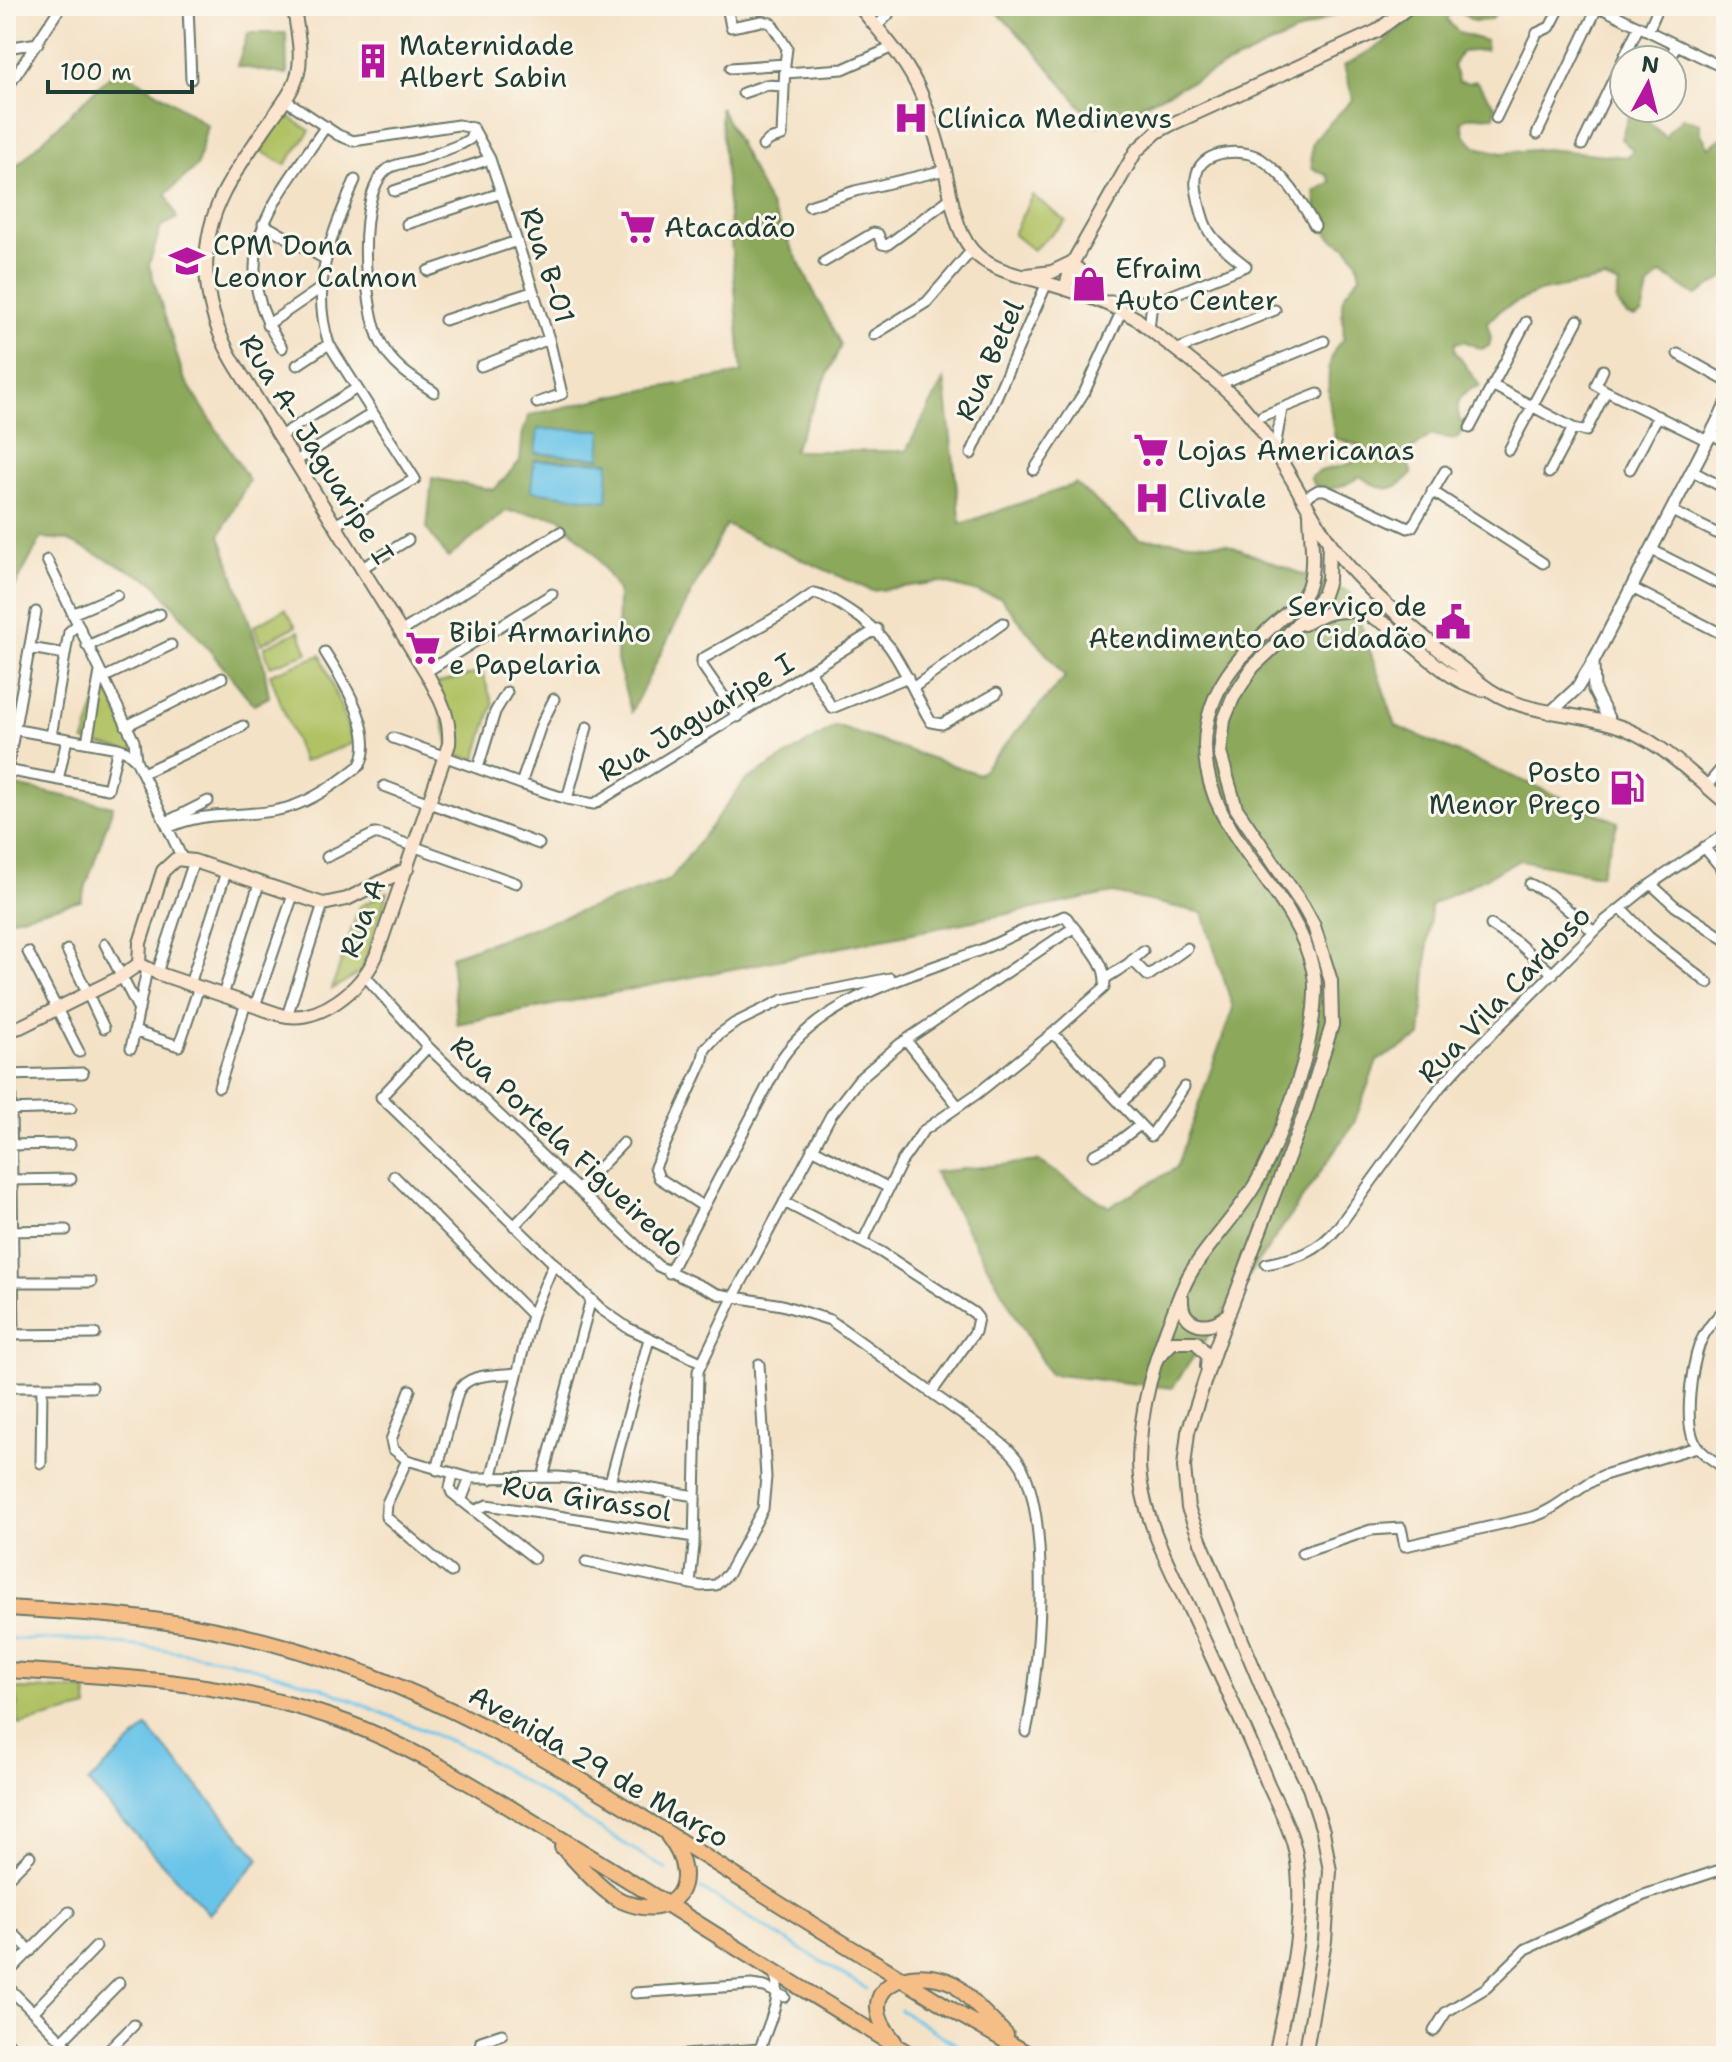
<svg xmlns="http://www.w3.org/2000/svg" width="1732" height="2062" font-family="'Shantell Sans',sans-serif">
<rect width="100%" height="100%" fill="#fbf7ec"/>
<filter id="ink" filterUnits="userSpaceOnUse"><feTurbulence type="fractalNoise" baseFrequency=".0125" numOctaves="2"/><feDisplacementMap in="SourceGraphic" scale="16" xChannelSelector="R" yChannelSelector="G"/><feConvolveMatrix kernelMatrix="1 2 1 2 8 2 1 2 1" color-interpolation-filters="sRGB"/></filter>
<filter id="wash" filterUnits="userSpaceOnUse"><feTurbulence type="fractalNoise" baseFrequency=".006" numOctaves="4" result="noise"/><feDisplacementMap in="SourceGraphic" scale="32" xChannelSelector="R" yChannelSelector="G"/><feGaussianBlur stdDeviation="1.8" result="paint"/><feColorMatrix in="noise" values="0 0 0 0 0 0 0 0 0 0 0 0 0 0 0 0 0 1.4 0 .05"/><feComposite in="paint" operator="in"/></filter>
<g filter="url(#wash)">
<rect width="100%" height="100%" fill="#f4e2c7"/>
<!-- green -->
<path fill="#b1c265" stroke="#68804c" stroke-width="2" d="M285,114l25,17 -25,34 -24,-14z
M1032,195l34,26 -33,29 -20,-16z
M285,609l11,17 -35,18 -7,-18z
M299,631l9,22 -38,13 -6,-19z
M321,655l33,88 -51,19 -33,-88z
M482,672l11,32 -17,55 -25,-4 -16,-71z
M103,681l29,61 1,10 -49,-11z
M388,892l-27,80 -29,17 27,-82z
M16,1689l70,1 2,18 -69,17z"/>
<!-- forest -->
<path fill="#8ca85a" stroke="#567247" stroke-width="2" d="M991,6h362l-256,120 -61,-74z
M1421,6h76l-1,8 -6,6 -17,1 -15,-10 -8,1 -3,8 12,13 27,8v9l-25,2 -8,14 6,16 9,1 8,-2 20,26 -2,9 -25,1 -7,4 2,13 12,13 26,6 43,-4 82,8 6,-7 -12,-11 10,-31h16v12l19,18 3,-7 13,-13 18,5v9l9,15 15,-11 2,-8 -5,-8 5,-2v158l-29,19c-15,-3 -22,-18 -37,-21l-12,14 -6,25 -7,4 -8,-2 -11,-13 3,-17 -14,-6 -67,13 -38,18 -13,13 4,15 -2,8 -8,3 -17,-8 -9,2v8l25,35c-20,5 -26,16 -20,35l7,5 -11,13 -25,-4 -20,15 -5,7 6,17c-20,20 -30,18 -52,2 -14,10 -40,23 -50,2 14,-15 40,-6 54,-25l-4,-7 -25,-8c-5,-25 -15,-82 8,-98 3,-13 -4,-28 0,-42 3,-7 12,-16 17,-22l-3,-15 -10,-14 -15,-9 -13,-13 -4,-34 16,-9 -4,-7 -15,-7c0,-8 -2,-18 1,-26 3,-6 33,-35 40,-43l-9,-33 44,-26z
M248,33h38l1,42 -50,-9z
M119,67l88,58 -10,41 -31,28 11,24 -16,9 -12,38 35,113 65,102 -29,55 44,130 5,32 -15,8 -100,-123 -87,-42 -26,-2 -35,66v-428z
M720,107l121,238 -48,106h113l38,-72 17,145 115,-40 63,55 87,5 124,49 46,133 222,96 -18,53 -80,-15 -89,45 -10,132 -44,24 -23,62 -182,265 -123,-14 -115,-202 105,-11 70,46 67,-39 57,-160 -30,-95 -90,-20 -656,131 -6,-68 219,-76 75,-99 91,-55 143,48 86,-97 -64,-79 -61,-16 -68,9 -146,-66 -95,187 -14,-52 1,-69 -23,-37 -36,-37 -53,-6 -58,47 -21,-29 5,-51 62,12 26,-29 3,-31 7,-15 87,-20 125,-22z
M6,784l107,22 -32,95 -75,19z"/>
<!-- water -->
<path fill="#6bc4e9" stroke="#45808e" stroke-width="2" d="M538,429l64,1 -2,28 -65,-5z
M534,460l75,2 -2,39 -76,-10z
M147,1727l113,132 -51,55 -121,-131z"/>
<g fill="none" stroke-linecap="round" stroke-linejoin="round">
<!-- stream -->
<path stroke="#6bc4e9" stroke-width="3" d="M6,1639l73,1 76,8 73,12 92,27 154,64 193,119
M700,1888l167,101
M900,2010l75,46"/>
</g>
</g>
<g filter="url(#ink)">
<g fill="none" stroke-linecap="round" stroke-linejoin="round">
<!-- minor casing -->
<g stroke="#6a7767" stroke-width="13">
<path id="minor" d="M188,6l3,73
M727,6l4,21 31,-6 9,2 16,25 -2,16
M1597,6l129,63
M876,27l12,-12 2,-9
M1648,31l11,-25
M6,48l32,-5
M1669,60l7,-15
M731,68l54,-4 -3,72 -13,4 -6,6
M785,73l58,-4 50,-22
M6,90l55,-84
M743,93l23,-8 18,1
M284,99l54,36 15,6 105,-16 15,3 -3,11 -9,5c-13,5 -27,11 -40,15 -9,3 -22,4 -30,8 -38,21 -27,143 -10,176 11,23 33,36 53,49
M1496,118l41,-85 13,-6 11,-21
M473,128l17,31 59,180 13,55 -25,9
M1537,134l61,-128
M1582,145l57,-119
M394,191l96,-32
M809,206l46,-15 90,-21
M263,224l62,35
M407,224l94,-31
M824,262l49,-29 5,1 4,10 5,1 65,-48
M428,271l89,-30
M1105,301h52l89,-35c-11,-9 -24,-18 -33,-29 -8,-9 -11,-22 -14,-34 -2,-10 -5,-20 -2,-30 6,-24 48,-25 64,-14 26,18 39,41 54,67
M445,320l87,-28
M267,325l54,-37
M1149,329l2,-18 6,-10
M874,335l53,-33 45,-52
M282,348c-60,-94 -9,-144 44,-222
M1176,350l99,-40
M1678,354l48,27
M297,365l32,-21
M481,366l68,-27
M1219,384l105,-43
M1492,385l81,43 13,3 20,-40 -10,-6 7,-15
M1606,391l102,50
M1262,416l56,-22
M1470,428l56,-106
M1711,434l15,8
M280,436l77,-48
M1509,450l69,-130
M1274,453l8,-44
M971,454l76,-171
M296,461l77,-48
M1630,469l28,-53
M1034,470l51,-79 37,-81
M1692,471l34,18
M1549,473l24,-45
M1432,491l111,72
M1303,499l15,-9h7l83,38 4,-1 33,-56
M1672,511l54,27
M335,525l80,-46 -86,-135c-20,-61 3,-109 26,-164
M1652,550l74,38
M47,560l87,181 2,19
M362,568l46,-28
M1632,588l92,47
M72,614l45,-19
M402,631l158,-99
M87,646l73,-32
M30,648l35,6
M426,672l126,-78
M811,672l21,36 76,-31
M103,678l68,-33
M914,687l89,-64
M738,717l-36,-52v-6l87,-49 25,-17c12,2 23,10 33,16 52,32 55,65 84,113l11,2 55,-31
M126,726l96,-48
M6,728l112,20 8,3 10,9 46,98
M51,736l18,-104 8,-7
M393,738l128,46 46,15 27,5 283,-175
M87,742l13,-70
M478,768l17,-56 12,-20
M6,770l102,19 10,-41
M7,771l29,-159
M143,773l100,-47
M58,780l9,-41
M521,784l20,-59 13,-26
M384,786l155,58
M1706,787l20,-24
M567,799l20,-72
M166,822l42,-21
M168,828c36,-18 73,-10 110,-18 28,-5 60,-27 82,-45 17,-34 -18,-85 -35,-113
M1704,847l22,27
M327,857l47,-23h5l137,49
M1530,884l18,9 46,39
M1651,884l24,22 51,34
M1621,908l28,29 59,46
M1491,925l27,18 35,31
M105,944l34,66
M67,950l37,78
M28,952l51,100
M1132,960l16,16 39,-28
M157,973l37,-112
M366,977l62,70 230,219 60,28 64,11 48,15 162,116c12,9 23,18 30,31 29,60 18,200 4,265
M1106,978l22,-14 15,-13
M190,984l36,-112
M223,995l36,-111
M255,1006l38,-111
M287,1016l36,-112
M10,1031l4,304
M134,1031l45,15 20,-59
M1053,1033l98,103 33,-49
M906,1040l52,66
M428,1047l-47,50 220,212 27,19 73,34
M131,1048l16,-79
M6,1075l77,-2
M219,1087l27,-84
M1120,1104l41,-39
M6,1110l65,-2
M6,1145l64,-1
M812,1148l77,40
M1094,1155l21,-11 25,-19
M394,1176l138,139
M9,1180l62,-1
M578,1190l45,-47
M784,1202l97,50 93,61 4,5 -3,14 -43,60
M704,1207l-45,-29 -4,-11 47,-104 3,-14 12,-13 18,-13 47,-23 108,-22
M514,1226l49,-51
M6,1231l60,-1
M1266,1264c34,-7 50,-10 73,-38l101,-139 23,-25 143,-142 45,-36 75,-51
M669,1273l113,-215c40,-59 133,-84 196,-107 19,-7 37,-18 57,-25 10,-3 19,-5 29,-10l3,2c12,19 44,45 37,70l-51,45 -75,60 -55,38 -21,30 -39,80
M6,1282h85
M1726,1308c-11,10 -20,21 -26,35 -8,23 -18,82 -3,103 6,9 20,17 29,23
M6,1335l89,-1
M6,1387h86
M407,1460l-14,-11 -2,-9 19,-50
M41,1463l1,-76
M437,1470l21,-78c10,-20 38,-16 58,-19
M453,1474l-3,14 2,5 82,65
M543,1477l48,-178
M491,1479l41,-164 22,-52
M610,1482l39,-143
M461,1501l9,-23
M474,1511l13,-6 207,32
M1302,1553l69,-23 30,-2 4,18 127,-29c27,-8 46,-31 72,-42l93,-28
M586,1562l115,24 15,-1 12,-11 35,-65 3,-32 -7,-113
M451,1572l-65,-55 1,-14 20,-43 63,18 88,-1 52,5 85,14
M690,1584l4,-39 4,-174 36,-75 97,-181 28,-36 41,-35 173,-116
M6,1880l24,-24
M6,1926l25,25
M6,1975l63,-63
M6,1985l71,71
M635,1993l116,-8 14,2 20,10
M34,2011l62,-64
M1434,2031l12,-19 40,-24 40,-39 118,-54 82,-27
M63,2040l56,-57
M6,2041l15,15
M103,2056l31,-31
M478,2056l3,-15 21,-7
M672,2056l88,-7
M758,2056c7,-28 27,-57 16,-84"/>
</g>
<!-- tertiary casing -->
<g stroke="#6a7767" stroke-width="15">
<path id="tertiary" d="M1593,663l1,27 17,34
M1550,713l27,-25 16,-26 133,-257"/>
</g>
<!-- secondary casing -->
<g stroke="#6a7767" stroke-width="16">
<path id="secondary" d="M859,6c23,28 49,56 63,90 9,23 16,47 22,70 8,30 10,69 34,90 19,16 45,20 68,27 32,9 62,19 91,36 32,27 69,51 99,80 38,38 65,103 97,148 34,47 101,98 147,136 41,33 84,27 132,41 45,13 79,50 114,79
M1078,269l5,15 11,13
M1027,275l25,-3 21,-10
M1065,289l8,-27 63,-111 21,-19 15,-8 205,-93 33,-25
M1304,624c68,-42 104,28 156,57 7,4 15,6 23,9
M139,964l18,9 124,42c39,9 80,-26 95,-59l73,-212c2,-28 -10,-48 -23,-72l-191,-308c-31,-52 -40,-114 -12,-170 11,-22 26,-42 40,-63 11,-17 30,-37 35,-58 5,-21 -2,-46 -4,-67
M139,964l1,-21 23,-72 13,-12 18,2 129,43 24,-5 60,-30
M6,1031l14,-4 97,-48 22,-15
M1182,1298c-2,30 30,34 47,15
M1159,1356l14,-14h23l12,14 -1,11
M1275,2056c13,-65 32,-134 21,-201 -4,-24 -18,-49 -28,-71 -23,-57 -50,-113 -76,-170 -21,-44 -52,-101 -53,-151 0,-54 16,-106 36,-155 5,-13 10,-27 18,-39 18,-28 42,-52 60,-81 23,-36 51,-117 58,-159 3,-17 6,-42 2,-59 -18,-84 -109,-134 -108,-225 1,-57 36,-91 75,-126 11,-10 23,-18 28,-32 8,-23 2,-52 2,-76
M1305,2056l20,-115 5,-70 -7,-40 -15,-46 -40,-83 -67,-160 -13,-34 -4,-41 4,-35 27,-83 91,-239 26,-85 -1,-44 -17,-55 -11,-20 -67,-98 -16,-55 4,-33 9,-22 20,-31 35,-33 35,-39 5,-15 1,-38"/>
</g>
<!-- primary casing -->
<g stroke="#6a7767" stroke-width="18">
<path id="primary" d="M6,1608c95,5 188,12 280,39 171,48 322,148 470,242 68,44 138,84 206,127l70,40
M6,1670c111,6 221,11 328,48 79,27 153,76 224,119 119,72 235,148 355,219
M562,1847c17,16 39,45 60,54 53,23 82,-19 46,-65
M894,2041c-45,-52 14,-79 61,-57l51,51"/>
</g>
<!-- minor -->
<use href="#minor" stroke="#fff" stroke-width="9"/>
<!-- tertiary -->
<use href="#tertiary" stroke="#fff" stroke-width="11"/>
<!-- secondary -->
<use href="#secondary" stroke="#fbe5cf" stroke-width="12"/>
<!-- primary -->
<use href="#primary" stroke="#f6be87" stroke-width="14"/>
</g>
</g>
<!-- icons -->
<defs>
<g id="building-bare" transform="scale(2.76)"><path d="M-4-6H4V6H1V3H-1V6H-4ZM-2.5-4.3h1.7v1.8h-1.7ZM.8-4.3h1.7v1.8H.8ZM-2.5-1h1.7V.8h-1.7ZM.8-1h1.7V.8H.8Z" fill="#b5179e" stroke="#fbf7ec" stroke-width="2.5" paint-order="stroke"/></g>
<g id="hospital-bare" transform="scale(2.76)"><path d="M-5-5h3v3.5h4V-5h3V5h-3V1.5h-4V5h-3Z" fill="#b5179e" stroke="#fbf7ec" stroke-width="2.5" paint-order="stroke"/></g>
<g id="supermarket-bare" transform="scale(2.76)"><path d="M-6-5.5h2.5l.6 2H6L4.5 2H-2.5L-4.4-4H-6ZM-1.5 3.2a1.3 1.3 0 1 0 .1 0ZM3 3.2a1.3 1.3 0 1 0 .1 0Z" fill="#b5179e" stroke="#fbf7ec" stroke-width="2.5" paint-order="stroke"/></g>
<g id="school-bare" transform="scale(2.76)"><path d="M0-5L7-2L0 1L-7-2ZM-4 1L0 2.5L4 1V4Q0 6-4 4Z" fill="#b5179e" stroke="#fbf7ec" stroke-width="2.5" paint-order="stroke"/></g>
<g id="shop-bare" transform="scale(2.76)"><path d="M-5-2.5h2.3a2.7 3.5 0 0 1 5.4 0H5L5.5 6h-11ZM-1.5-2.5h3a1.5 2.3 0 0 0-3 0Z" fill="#b5179e" stroke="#fbf7ec" stroke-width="2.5" paint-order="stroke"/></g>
<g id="civic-bare" transform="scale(2.76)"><path d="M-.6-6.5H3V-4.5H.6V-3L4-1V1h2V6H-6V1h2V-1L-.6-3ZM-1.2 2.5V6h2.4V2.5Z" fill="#b5179e" stroke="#fbf7ec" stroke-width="2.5" paint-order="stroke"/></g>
<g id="fuel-bare" transform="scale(2.76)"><path d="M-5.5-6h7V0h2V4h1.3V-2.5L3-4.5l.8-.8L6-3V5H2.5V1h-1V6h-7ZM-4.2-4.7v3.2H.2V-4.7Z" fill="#b5179e" stroke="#fbf7ec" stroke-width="2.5" paint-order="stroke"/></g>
</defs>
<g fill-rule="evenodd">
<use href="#building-bare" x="373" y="61"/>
<use href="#hospital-bare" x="911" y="118"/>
<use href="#supermarket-bare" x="638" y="227"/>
<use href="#school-bare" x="187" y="261"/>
<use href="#shop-bare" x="1089" y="284"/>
<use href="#supermarket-bare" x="1151" y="450"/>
<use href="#hospital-bare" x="1152" y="498"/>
<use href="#civic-bare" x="1453" y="622"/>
<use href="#supermarket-bare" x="423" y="648"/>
<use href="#fuel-bare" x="1627" y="788"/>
</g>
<g text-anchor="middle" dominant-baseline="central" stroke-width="6" stroke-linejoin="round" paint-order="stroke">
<!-- poi labels -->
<g font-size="28" fill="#1f3d34" stroke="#fbf7ec" text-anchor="start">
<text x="399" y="45">Maternidade<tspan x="399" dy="32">Albert Sabin</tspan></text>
<text x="937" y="118">Clínica Medinews</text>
<text x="664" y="227">Atacadão</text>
<text x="213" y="245">CPM Dona<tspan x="213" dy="32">Leonor Calmon</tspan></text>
<text x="1115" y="268">Efraim<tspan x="1115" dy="32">Auto Center</tspan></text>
<text x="1177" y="450">Lojas Americanas</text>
<text x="1178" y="498">Clivale</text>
<text x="1427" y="606" text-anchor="end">Serviço de<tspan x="1427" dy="32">Atendimento ao Cidadão</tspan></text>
<text x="449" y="632">Bibi Armarinho<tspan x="449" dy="32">e Papelaria</tspan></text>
<text x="1601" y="772" text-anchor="end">Posto<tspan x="1601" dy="32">Menor Preço</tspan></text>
</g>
<!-- street labels -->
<g font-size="28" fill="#1f3d34" stroke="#fbf7ec">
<text transform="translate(548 265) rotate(72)">Rua B-01</text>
<text transform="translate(989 360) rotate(-66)">Rua Betel</text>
<text transform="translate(317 449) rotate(58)">Rua A- Jaguaripe I</text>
<text transform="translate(696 717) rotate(-31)">Rua Jaguaripe I</text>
<text transform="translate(362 918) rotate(-69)">Rua A</text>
<text transform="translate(1504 994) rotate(-46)">Rua Vila Cardoso</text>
<text transform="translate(568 1146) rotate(43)">Rua Portela Figueiredo</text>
<text transform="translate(587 1498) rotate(9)">Rua Girassol</text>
<text transform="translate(599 1766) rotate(30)">Avenida 29 de Março</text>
</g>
</g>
<!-- margin -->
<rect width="1732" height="2062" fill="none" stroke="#fbf7ec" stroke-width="32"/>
<!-- north arrow -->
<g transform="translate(1648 84) rotate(7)"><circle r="38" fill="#fbf7ec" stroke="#a3ada2" stroke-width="2"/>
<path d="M0-6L14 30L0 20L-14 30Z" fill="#b5179e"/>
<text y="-12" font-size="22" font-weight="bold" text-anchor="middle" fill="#1f3d34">N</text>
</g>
<!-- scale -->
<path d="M48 80v12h144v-12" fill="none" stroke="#1f3d34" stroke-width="4"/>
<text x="60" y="80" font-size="24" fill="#1f3d34" stroke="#fbf7ec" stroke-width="6" paint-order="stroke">100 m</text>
</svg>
